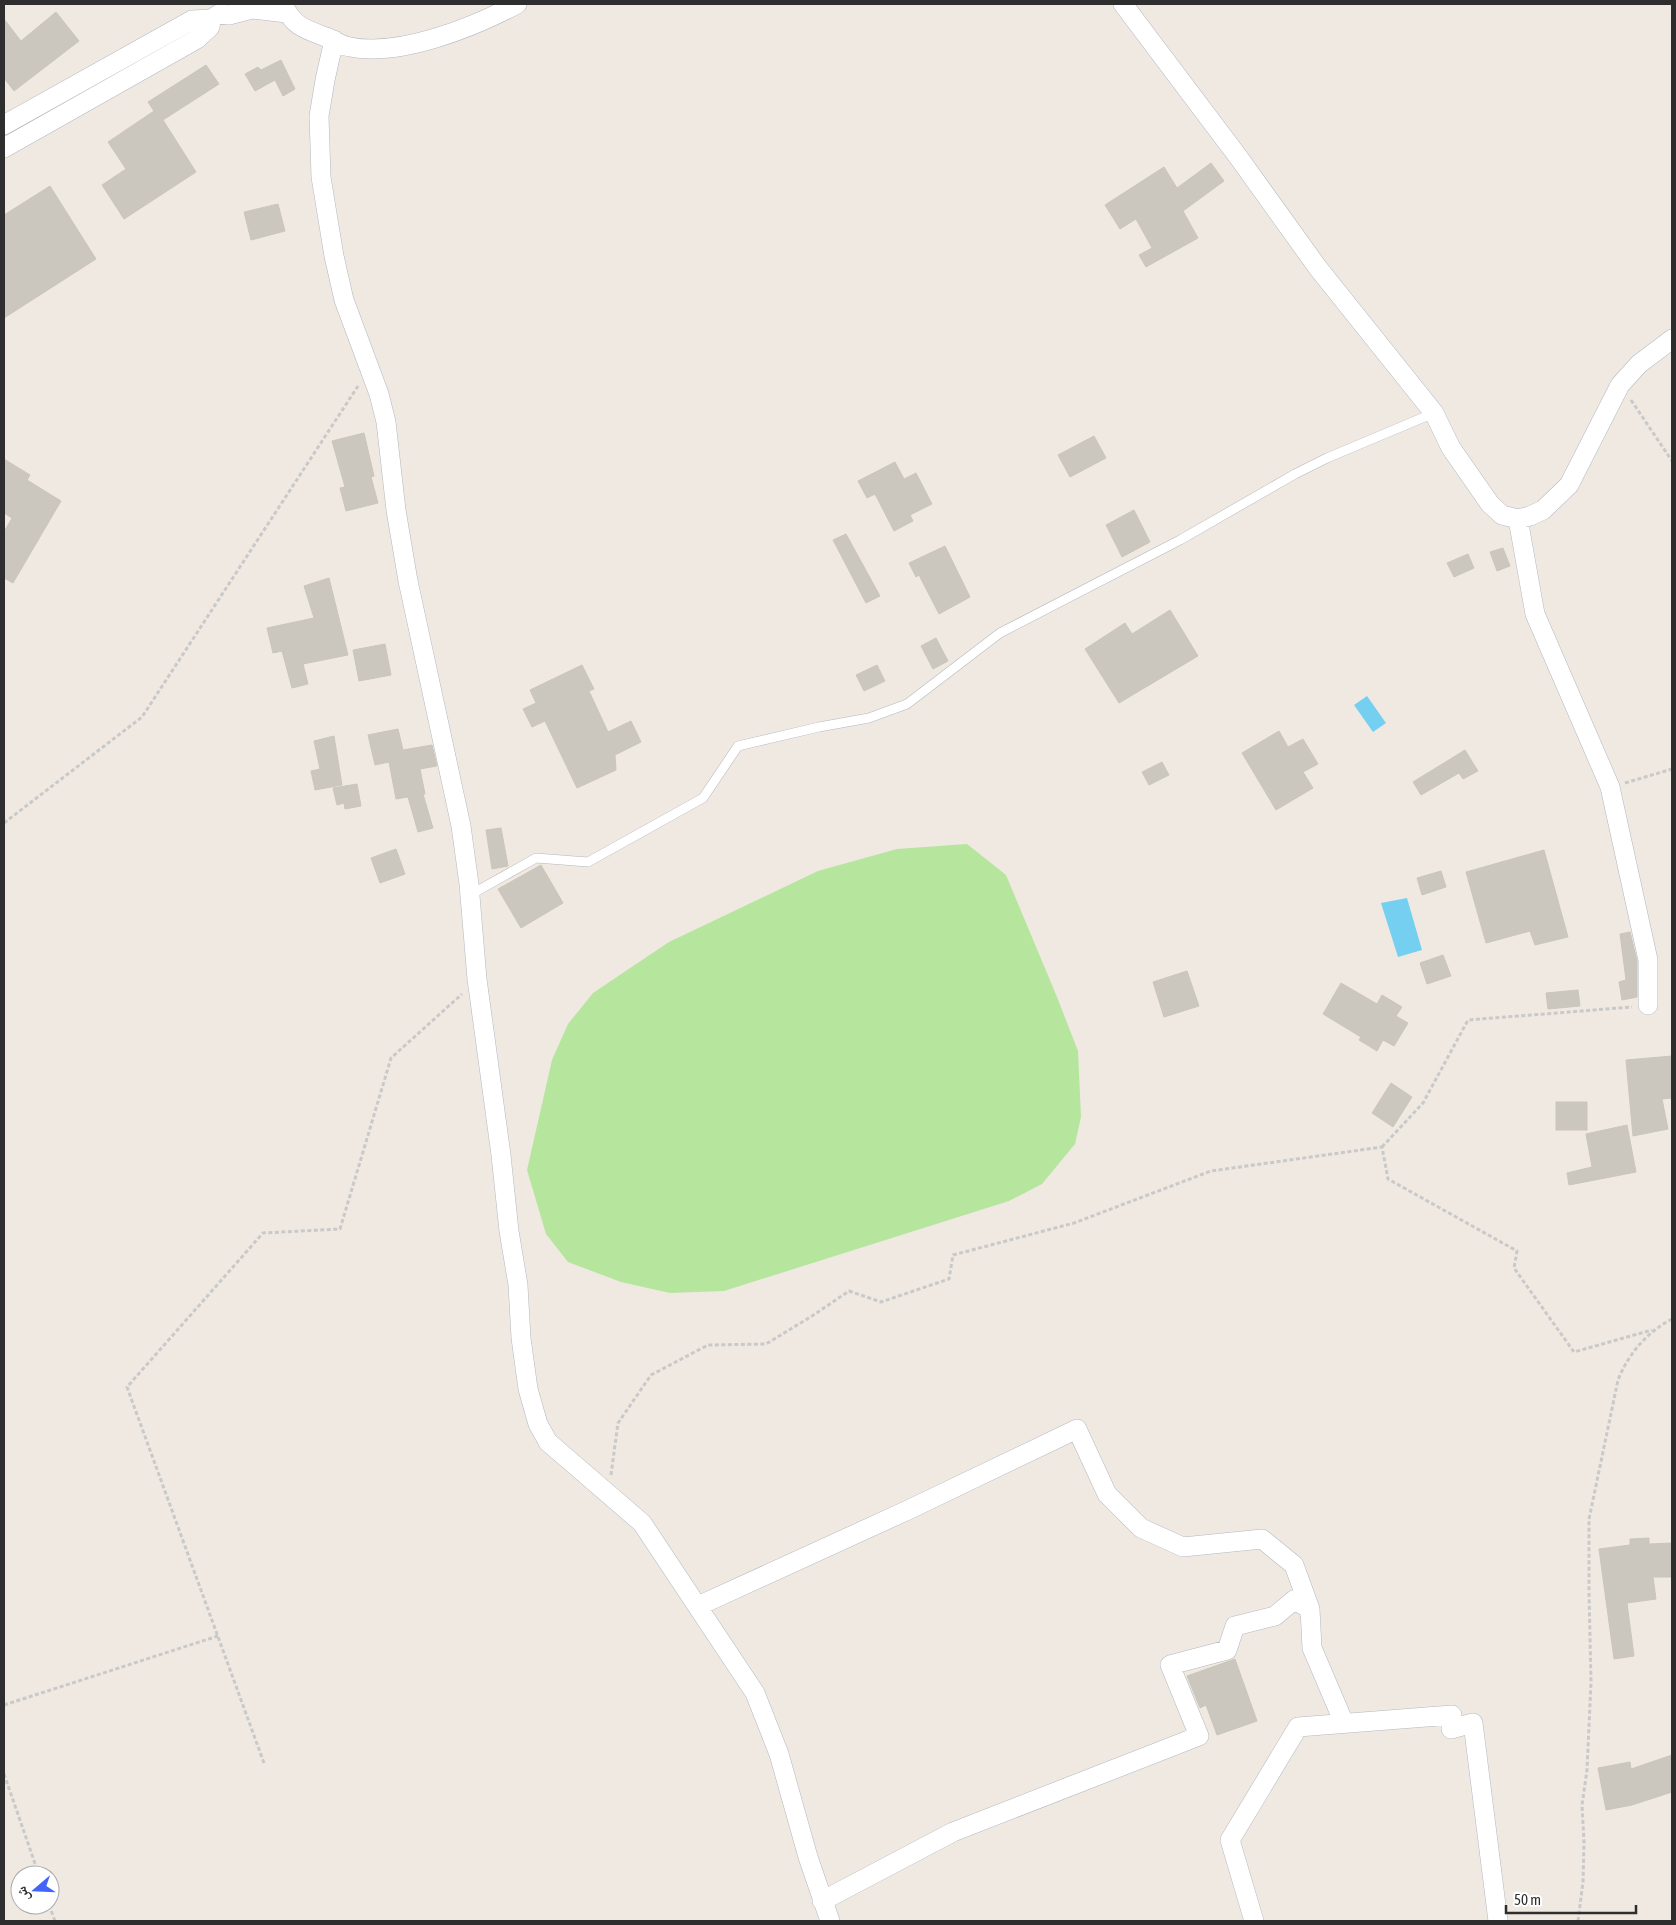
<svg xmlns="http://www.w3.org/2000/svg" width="1676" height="1925" font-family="'Asap Condensed','Noto Naskh Arabic',sans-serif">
<rect width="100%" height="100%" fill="#efe9e1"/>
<!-- green -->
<path fill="#b6e59e" d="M967,844l39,31 51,122 21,54 3,66 -6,27 -33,40 -33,17 -285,90 -54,2 -49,-11 -53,-20 -22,-28 -19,-64 25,-110 16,-36 25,-31 76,-51 149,-71 79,-22z"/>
<!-- water -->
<path fill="#75cff0" d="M1367,696l19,27 -13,9 -19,-27z
M1407,898l15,52 -24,7 -17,-54z"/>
<!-- building -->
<path fill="#cbc7bf" stroke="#cbc5ba" d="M56,12l23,29 -65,50 -10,-13v-59l17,22z
M281,60l14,29 -12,7 -8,-16 -20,11 -10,-17 13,-7 3,3z
M206,65l13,19 -56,36 33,52 -72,47 -22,-34 24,-16 -18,-27 46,-31 -6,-9z
M1211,163l13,18 -41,30 15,27 -52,29 -7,-12 13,-7 -16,-29 -16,10 -15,-24 59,-38 13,21z
M50,186l46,73 -92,59v-103z
M278,204l7,27 -34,9 -7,-28z
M364,433l10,43 -3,1 7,26 -32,8 -6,-23 5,-1 -13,-46z
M1094,436l12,22 -36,19 -12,-22z
M4,459l26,16 -3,5 34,21 -48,82 -9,-5v-46l8,-14 -8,-5z
M895,462l9,17 12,-6 16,31 -22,11 3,6 -19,10 -19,-37 -8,4 -9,-17z
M1134,510l16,32 -28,15 -16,-32z
M846,534l34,62 -14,7 -33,-63z
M945,546l25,51 -31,17 -20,-39 -3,2 -7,-14z
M1503,548l7,18 -13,5 -7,-19z
M1468,554l6,14 -20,9 -7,-14z
M329,578l19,77 -45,9 5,20 -16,4 -10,-37 -9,2 -6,-25 47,-10 -10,-32z
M1170,610l28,46 -79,47 -34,-54 40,-26 7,11z
M936,638l12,23 -15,8 -12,-23z
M385,644l6,31 -32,6 -6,-31z
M582,665l12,24 -5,2 19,41 23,-11 10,21 -26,13 1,15 -39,18 -32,-67 -13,6 -9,-18 13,-6 -6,-13z
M877,665l8,16 -21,10 -8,-16z
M398,729l5,21 29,-5 5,21 -17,3 5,25h-2l10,34 -15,4 -10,-35 -12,2 -7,-37 -14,3 -7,-30z
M1279,731l9,16 15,-8 15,25 -15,8 10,16 -37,22 -34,-57z
M334,736l8,49 -27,5 -4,-19 9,-2 -6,-28z
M1465,750l13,21 -15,8 -4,-6 -38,22 -8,-13z
M1162,762l7,13 -20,10 -7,-13z
M357,784l4,22 -16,3 -1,-6 -7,2 -4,-17z
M501,828l7,38 -16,3 -6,-39z
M396,849l9,25 -25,9 -9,-25z
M1544,850l24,87 -33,8 -5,-14 -44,12 -20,-71z
M541,865l22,38 -42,25 -23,-39z
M1441,871l5,16 -24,8 -5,-17z
M1630,932l7,29v36l-15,3 -3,-18 7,-2 -6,-46z
M1443,955l8,21 -24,8 -7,-21z
M1187,971l12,35 -35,11 -11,-35z
M1341,983l36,21 5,-9 20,12 -6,9 12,7 -14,23 -11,-6 -6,11 -18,-11 2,-3 -38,-23z
M1578,990l2,16 -32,3 -2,-16z
M1672,1056v42l-10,1 6,30 -35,7 -7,-76z
M1391,1083l21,14 -19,30 -21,-14z
M1556,1102h31v28h-31z
M1627,1125l9,47 -67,13 -2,-12 25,-6 -6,-33z
M1649,1538v6l23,-1v34h-19l3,22 -29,4 7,53 -20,3 -15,-110 31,-4v-6z
M1235,1659l22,62 -40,14 -11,-30 -6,3 -13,-32z
M1672,1755v37l-40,13 -26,5 -8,-42 32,-6 1,7z"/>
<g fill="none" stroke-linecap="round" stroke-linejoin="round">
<!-- service casing -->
<g stroke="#b4b7c1" stroke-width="10">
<path id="service" d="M470,895l66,-37 52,4 115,-64 35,-52 81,-19 50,-9 38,-14 93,-71 180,-93 115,-66 32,-16 107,-45"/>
</g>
<!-- minor casing -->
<g stroke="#b4b7c1" stroke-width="20">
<path id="minor" d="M283,4c10,22 21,25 43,33 8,3 16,9 24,10 50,10 124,-20 167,-43
M1123,4l116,154 79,110 116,145 17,35 39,56 12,11 16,4 12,-3 13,-6 26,-25 51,-100 19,-21 33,-25
M334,40l-9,40 -6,36 2,61 13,79 10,44 35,94 7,28 10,88 12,71 53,245 8,58 8,95 24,176 8,76 9,54 3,53 7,51 10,35 10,18 94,81 113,170 24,61 29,103 22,64
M4,125l188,-105 19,-1 8,-5 10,1 23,-6 35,4
M4,148l193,-109 13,-12 1,-8
M1518,519l17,95 75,173 38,173v45
M698,1606l210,-96 169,-81 30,65 34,34 42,19 79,-8 32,26 16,44
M822,1901l131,-69 246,-96 -29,-71 57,-15 8,-24 40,-10 19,-16 16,9 2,39 32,75
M1254,1921l-24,-81 68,-113 154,-12 -1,14 22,-6 25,198"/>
</g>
<!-- path -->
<path stroke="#c9c9c9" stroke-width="3" stroke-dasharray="4 2.5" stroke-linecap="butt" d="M1631,400l41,61
M1625,783l47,-14
M4,823l138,-106 216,-331
M1382,1147l41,-44 45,-83 164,-13
M611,1475l7,-52 33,-48 57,-30 58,-1 46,-28 37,-25 32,11 68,-23 4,-24 121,-32 137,-52 171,-24 6,32 129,72 -3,17 60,84 78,-22
M4,1705l214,-69
M264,1763l-137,-376 136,-154 77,-4 51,-171 71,-64
M4,1774l35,101
M49,1905l6,16
M1578,1921l5,-39 1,-40 -2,-37 5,-35 4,-88 -2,-90v-73l29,-139c11,-27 29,-48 54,-61"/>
<!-- service -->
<use href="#service" stroke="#fff" stroke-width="9"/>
<!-- minor -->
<use href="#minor" stroke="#fff" stroke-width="19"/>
</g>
<!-- border -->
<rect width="1676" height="1925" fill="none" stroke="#2e2e2e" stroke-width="10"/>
<!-- north arrow -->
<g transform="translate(35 1890) rotate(251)"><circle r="24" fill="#ffffff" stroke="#ababab"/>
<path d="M0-4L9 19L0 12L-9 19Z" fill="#4264fb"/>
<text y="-8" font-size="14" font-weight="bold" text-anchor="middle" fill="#2e2e2e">ش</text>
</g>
<!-- scale -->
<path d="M1506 1905v8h130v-8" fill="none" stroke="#2e2e2e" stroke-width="2.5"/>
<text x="1514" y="1905" font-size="15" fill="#2e2e2e" stroke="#ffffff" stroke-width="4" paint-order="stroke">50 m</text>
</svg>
